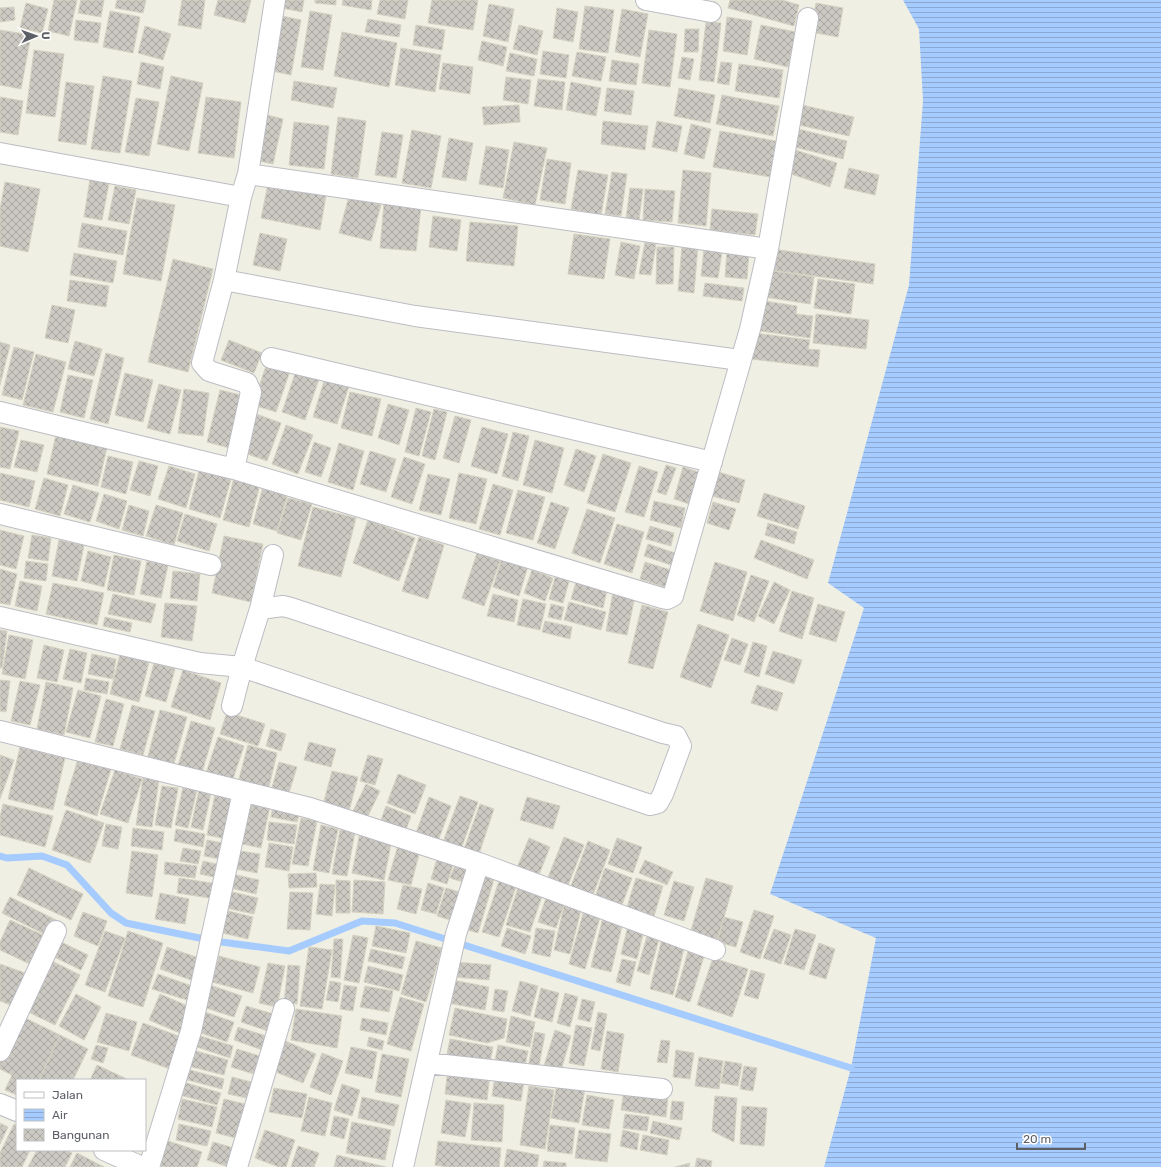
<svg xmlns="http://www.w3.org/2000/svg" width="1161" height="1167" font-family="Rubik,sans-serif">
<defs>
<pattern id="water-rules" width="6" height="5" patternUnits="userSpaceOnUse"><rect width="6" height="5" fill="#a5cbff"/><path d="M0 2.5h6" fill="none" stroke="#8aa8d2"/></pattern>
<pattern id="building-cross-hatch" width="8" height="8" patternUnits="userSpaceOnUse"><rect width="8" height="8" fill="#cbc9c1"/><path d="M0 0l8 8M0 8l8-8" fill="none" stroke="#a8a6a1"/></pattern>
</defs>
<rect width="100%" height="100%" fill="#f0efe4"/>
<!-- water -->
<path fill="url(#water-rules)" d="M903,0h258v1167h-337l27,-99 25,-130 -106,-44 94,-286 -36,-25 81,-298 14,-184 -4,-72z"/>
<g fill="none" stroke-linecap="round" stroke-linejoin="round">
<!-- stream -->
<path stroke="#a5cbff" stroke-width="7" d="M0,856l7,2 35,-2 25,9 44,48 15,10 88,18 75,10 73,-30 33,2 456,145"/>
</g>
<!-- building -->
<path fill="url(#building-cross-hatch)" stroke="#d5d2c1" d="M54,0h23l-8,36 -21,-5z
M81,0h23l-3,17 -23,-4z
M117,0h29l-3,13 -28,-5z
M182,0h23l-4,29 -23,-4z
M218,0h33l-6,23 -31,-8z
M283,0h21l-2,12 -20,-4z
M315,0h21v5l-21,-2z
M343,0h29l-1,10 -29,-5z
M380,0h28l-3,19 -28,-5z
M432,0h46l-5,30 -45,-7z
M730,0h52l17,5 -5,21 -66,-18z
M26,3l22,6 -6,24 -22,-5z
M816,3l27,5 -5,29 -27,-5z
M489,4l25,5 -6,33 -25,-6z
M585,6l29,4 -6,43 -29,-4z
M14,7l1,13 -15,2v-14z
M557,8l21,4 -5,30 -20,-4z
M622,9l26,5 -8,43 -25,-5z
M110,11l30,6 -7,36 -30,-6z
M310,11l22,4 -9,55 -22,-3z
M282,16l19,4 -10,55 -19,-4z
M727,17l25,4 -5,34 -24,-4z
M368,19l33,6 -2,12 -34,-5z
M76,20l25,3 -3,20 -24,-3z
M706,22l15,1 -7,59 -15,-2z
M416,25l29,5 -3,20 -29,-5z
M519,25l24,6 -6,24 -24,-6z
M761,25l35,7 -8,35 -34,-8z
M145,26l26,8 -8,26 -25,-7z
M685,29h14l-1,23h-14z
M0,30l31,5 -10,54 -21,-4z
M649,30l28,4 -7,53 -28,-4z
M342,32l55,11 -8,44 -55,-11z
M482,41l25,6 -4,19 -25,-6z
M401,48l40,7 -6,37 -40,-7z
M34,50l30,4 -9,63 -29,-4z
M543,51l26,4 -3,23 -26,-4z
M577,52l29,5 -5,24 -29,-5z
M510,53l27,6 -3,17 -28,-5z
M682,57l12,2 -4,21 -12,-2z
M612,60l27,4 -3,21 -27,-4z
M141,62l23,5 -4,22 -23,-5z
M721,62l11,1 -3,22 -12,-2z
M443,63l30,4 -3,27 -31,-5z
M739,64l44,6 -4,28 -44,-7z
M103,76l29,5 -12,72 -29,-4z
M171,76l32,7 -14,68 -32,-7z
M506,77l25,3 -3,24 -25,-4z
M538,79l27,3 -3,28 -28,-4z
M294,81l43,7 -4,20 -42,-8z
M66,82l28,4 -8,59 -28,-4z
M571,82l30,6 -5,28 -30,-6z
M607,88l27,3 -3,24 -27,-4z
M679,88l36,7 -5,28 -36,-7z
M722,95l57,11 -6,30 -57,-12z
M0,97l23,4 -5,34 -18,-3z
M206,97l35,5 -7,56 -36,-5z
M136,98l23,4 -10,54 -24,-4z
M798,104l56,13 -5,19 -55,-12z
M519,105l1,17 -36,3 -2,-18z
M263,114l20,5 -10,45 -19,-4z
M338,117l28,4 -8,57 -27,-4z
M603,121l45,5 -3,24 -44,-6z
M657,121l25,5 -5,26 -25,-5z
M294,122l35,4 -5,43 -35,-4z
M691,124l20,5 -7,30 -20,-5z
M794,128l53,13 -4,18 -53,-13z
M412,130l29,6 -10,52 -29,-5z
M720,131l56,10 -6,36 -57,-10z
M382,132l21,3 -7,43 -21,-3z
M449,138l24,5 -7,38 -24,-4z
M514,142l33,6 -12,57 -32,-7z
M486,146l23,4 -6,38 -24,-4z
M792,149l45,14 -7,24 -45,-15z
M547,159l24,4 -6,41 -25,-4z
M849,168l30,7 -4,20 -31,-7z
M578,170l30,5 -7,40 -30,-6z
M683,170l28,3 -5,53 -28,-3z
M612,172l15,2 -6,42 -16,-2z
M90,179l19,4 -7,37 -18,-3z
M5,182l35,7 -12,63 -28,-6v-37z
M268,184l58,12 -6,34 -59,-12z
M115,186l21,4 -7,34 -21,-4z
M630,188l13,1 -4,31 -13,-1z
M645,189l30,2 -3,31 -29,-2z
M349,196l32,9 -10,36 -32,-8z
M137,198l38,7 -14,76 -38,-7z
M384,203l37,4 -5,44 -36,-3z
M712,209l46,5 -3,21 -45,-5z
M433,216l28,4 -4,31 -28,-4z
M470,222l48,4 -4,40 -48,-5z
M82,223l45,8 -4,24 -45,-8z
M260,233l27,6 -7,32 -27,-6z
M574,234l36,5 -6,40 -36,-5z
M621,242l19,4 -6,33 -19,-4z
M645,242l11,2 -5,31 -12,-1z
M682,245l16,1 -4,47 -16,-2z
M657,247h17l-1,37h-17z
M704,249l18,3 -4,26 -17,-2z
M773,249l102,15 -2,20 -103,-14z
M727,250l22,2 -2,27 -22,-2z
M74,253l43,8 -4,22 -43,-8z
M173,259l40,10 -25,103 -40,-10z
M768,270l46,7 -4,27 -46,-7z
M818,279l37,5 -4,30 -37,-6z
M70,280l39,6 -3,21 -39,-6z
M705,283l39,5 -2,13 -39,-5z
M764,301l33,5 -1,8 17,2 -3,22 -50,-7z
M52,305l23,5 -7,33 -23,-5z
M816,314l53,6 -3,29 -53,-6z
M754,333l56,7 -2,9 12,1 -2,17 -67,-8z
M229,340l33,13 -8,20 -33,-13z
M75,341l27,8 -8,27 -26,-7z
M0,342l10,3 -10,40z
M14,347l20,5 -12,48 -20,-5z
M106,353l18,5 -16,66 -18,-5z
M36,354l30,8 -13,50 -30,-7z
M267,363l23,8 -14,41 -23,-7z
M297,368l23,8 -15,44 -23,-8z
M125,373l28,7 -10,42 -28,-7z
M68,375l25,5 -9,38 -24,-6z
M325,378l24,8 -12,38 -24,-7z
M159,384l22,6 -11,44 -23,-6z
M184,389l25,4 -6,43 -25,-3z
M220,390l25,6 -12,53 -26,-7z
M350,392l31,7 -9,37 -31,-8z
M388,404l21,6 -10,35 -21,-7z
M416,408l15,4 -12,44 -14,-4z
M434,409l13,3 -12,48 -13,-4z
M256,414l25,9 -14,38 -25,-9z
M455,416l16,4 -12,43 -16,-5z
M286,425l27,10 -15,39 -26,-10z
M0,427l19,4 -9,38 -10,-2z
M482,427l26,7 -11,40 -26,-8z
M513,432l16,4 -11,45 -16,-5z
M56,435l51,12 -9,39 -51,-12z
M21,440l23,5 -7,27 -23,-5z
M535,440l29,8 -12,45 -29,-8z
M314,442l17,6 -10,29 -16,-5z
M339,443l25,8 -11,39 -25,-8z
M576,449l20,7 -12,36 -20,-7z
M370,451l26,8 -10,33 -26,-8z
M603,454l28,9 -16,49 -28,-9z
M108,456l25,6 -7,32 -25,-7z
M404,457l21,7 -13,40 -21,-7z
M139,461l19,5 -8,30 -20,-6z
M666,465l10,3 -10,27 -9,-3z
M169,466l26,8 -9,34 -28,-9z
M639,466l19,6 -14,45 -19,-5z
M683,467l15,5 -9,32 -15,-5z
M199,471l32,8 -11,39 -31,-9z
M715,471l30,9 -6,23 -31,-8z
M0,473l35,8 -6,26 -29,-7z
M459,473l28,6 -11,45 -27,-6z
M235,474l26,7 -12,46 -26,-7z
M428,474l22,5 -9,36 -22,-5z
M44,478l24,7 -8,31 -25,-7z
M264,483l25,7 -12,41 -24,-7z
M493,484l20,6 -13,45 -21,-6z
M73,485l26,8 -9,29 -26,-8z
M518,490l27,7 -12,43 -27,-7z
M764,493l41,13 -7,23 -41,-13z
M104,494l23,7 -8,28 -23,-8z
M288,498l24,6 -11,36 -24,-7z
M654,501l31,7 -4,20 -31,-8z
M551,502l18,6 -14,41 -18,-6z
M713,502l23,7 -7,21 -22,-7z
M129,505l20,6 -6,25 -21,-6z
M156,505l27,8 -9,32 -28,-9z
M313,507l43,11 -15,59 -43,-11z
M587,509l28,9 -15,45 -28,-10z
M185,514l32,10 -8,27 -32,-10z
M368,520l47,18 -16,43 -46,-18z
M768,523l29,9 -3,12 -29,-9z
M617,524l27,8 -12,41 -28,-9z
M650,526l24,7 -3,13 -25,-7z
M0,530l24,6 -8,33 -16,-4z
M32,535l19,3 -3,23 -20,-3z
M224,536l39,8 -12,58 -39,-9z
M419,537l25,8 -16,54 -26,-8z
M59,540l25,5 -7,36 -25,-5z
M761,540l53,20 -7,19 -53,-21z
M648,544l27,9 -4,12 -27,-9z
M88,551l23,6 -7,30 -23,-6z
M477,553l23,8 -16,45 -22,-8z
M114,555l27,6 -7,34 -27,-5z
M502,558l26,8 -9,30 -26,-9z
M26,561l22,3 -2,17 -22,-3z
M147,561l21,4 -7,33 -21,-4z
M645,562l29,9 -6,17 -28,-9z
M715,562l32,10 -14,49 -33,-10z
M0,569l17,5 -7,31 -10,-2z
M532,570l21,8 -8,23 -21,-8z
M173,571l27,3 -3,27 -27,-3z
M556,574l14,4 -7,25 -14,-4z
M751,575l18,6 -15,41 -17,-7z
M20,581l22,5 -5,25 -22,-5z
M576,582l31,8 -4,18 -32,-9z
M774,582l16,8 -16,34 -16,-8z
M53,583l51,10 -7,32 -51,-11z
M792,591l22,7 -12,41 -23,-8z
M613,592l22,4 -8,39 -21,-4z
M113,594l43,10 -5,19 -43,-9z
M493,594l25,6 -4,22 -27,-6z
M523,599l23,5 -6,26 -23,-5z
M569,602l37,10 -5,18 -37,-10z
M165,603l32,3 -5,35 -31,-4z
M551,604l13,3 -3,13 -13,-3z
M818,604l27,8 -9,30 -27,-8z
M642,605l26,7 -15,57 -25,-6z
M105,617l27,6 -2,9 -27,-6z
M545,621l27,6 -2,12 -28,-7z
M698,624l31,11 -18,53 -31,-11z
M0,630l7,1 -5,37h-2z
M9,635l24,5 -8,39 -23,-5z
M732,638l16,6 -8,21 -16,-5z
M753,642l14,4 -8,31 -15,-5z
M44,645l20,5 -7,32 -20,-4z
M70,649l17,4 -6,30 -18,-4z
M773,651l29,9 -8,24 -29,-10z
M92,654l24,5 -3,20 -25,-5z
M120,654l29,8 -10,40 -29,-8z
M154,663l21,6 -9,33 -21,-6z
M183,670l38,13 -11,37 -39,-13z
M86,678l23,4 -2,12 -23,-4z
M0,680l10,1 -4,31 -6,-1z
M20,681l20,4 -10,40 -19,-4z
M46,682l27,6 -9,47 -27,-6z
M757,685l26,8 -6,18 -26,-8z
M78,690l23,6 -11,42 -24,-6z
M106,699l18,5 -11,42 -18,-4z
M132,705l23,6 -12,44 -23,-6z
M160,710l27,7 -14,50 -26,-7z
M227,712l38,12 -7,22 -38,-12z
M191,721l24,7 -14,48 -24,-7z
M271,729l15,5 -5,17 -15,-5z
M218,737l26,9 -12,36 -26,-9z
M309,742l27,7 -5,18 -27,-7z
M248,745l29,8 -10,42 -30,-9z
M20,747l45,11 -12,52 -45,-11z
M0,755l14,5 -14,39z
M368,755l15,4 -8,26 -15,-4z
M78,759l33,10 -14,47 -33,-11z
M279,762l18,5 -9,29 -17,-5z
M115,770l27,9 -14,44 -28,-9z
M332,771l26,6 -9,34 -26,-6z
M398,774l28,11 -11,29 -28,-11z
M143,778l16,2 -7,47 -16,-2z
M366,784l14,7 -13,27 -14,-7z
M162,786l16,2 -7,40 -16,-3z
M183,787l14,3 -9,38 -13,-3z
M199,790l12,3 -8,37 -12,-3z
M215,794l24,4 -8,42 -24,-5z
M460,796l18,6 -17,47 -18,-7z
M429,797l22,9 -13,35 -22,-8z
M527,797l33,9 -7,23 -33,-9z
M242,800l28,6 -9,42 -28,-6z
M3,804l50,12 -8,31 -45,-12v-18z
M480,804l14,5 -16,48 -15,-5z
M273,806l27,6 -3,10 -26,-5z
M386,806l25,10 -7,19 -25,-9z
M66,810l38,13 -14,40 -38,-13z
M301,818l16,3 -9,45 -16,-2z
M269,822l28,3 -3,19 -27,-4z
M106,824l16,3 -4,22 -16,-3z
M321,825l17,4 -9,44 -16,-3z
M133,828l31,4 -2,18 -31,-4z
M176,829l29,5 -2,13 -29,-6z
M340,830l15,2 -8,44 -15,-2z
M360,832l32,7 -8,41 -32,-7z
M564,837l20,8 -17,43 -20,-8z
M529,838l21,9 -12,30 -21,-9z
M617,838l25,9 -9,26 -25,-9z
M207,840l21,4 -3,16 -21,-4z
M588,841l22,9 -19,50 -22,-9z
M399,842l22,5 -10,38 -23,-5z
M269,843l24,4 -4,24 -24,-4z
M183,848l18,3 -3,13 -18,-3z
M234,850l26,4 -3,19 -26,-5z
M132,851l26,4 -6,42 -26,-4z
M439,852l16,6 -8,26 -16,-5z
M645,860l28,12 -6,13 -28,-12z
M203,861l18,4 -3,13 -18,-4z
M165,862l32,4 -2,12 -31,-4z
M456,862l18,6 -5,16 -19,-6z
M29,868l54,26 -12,26 -54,-25z
M605,868l27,10 -12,32 -26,-10z
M478,871l17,5 -17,57 -17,-5z
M228,873l31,7 -3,14 -30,-7z
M316,873l1,14 -28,1 -1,-14z
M179,878l39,6 -2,15 -39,-6z
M500,878l17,6 -18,53 -17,-5z
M636,878l27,8 -9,30 -27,-9z
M706,878l27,8 -16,56 -27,-8z
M336,880l14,1v32h-14z
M354,880l31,2 -2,32 -31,-2z
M674,881l20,6 -10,34 -20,-6z
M428,883l16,5 -8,26 -15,-4z
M320,884l15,1 -3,31 -16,-2z
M403,885l19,4 -6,25 -19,-5z
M446,888l20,6 -9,28 -20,-6z
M518,888l24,8 -12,36 -24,-7z
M224,890l34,8 -4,16 -33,-7z
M290,892l23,1 -3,37 -23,-1z
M160,893l29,6 -4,25 -30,-5z
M547,895l18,6 -9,27 -18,-6z
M10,897l48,24 -8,16 -48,-24z
M564,906l17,4 -11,44 -16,-4z
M220,909l33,8 -5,22 -34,-8z
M584,910l17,4 -16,55 -16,-5z
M754,910l20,6 -14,43 -20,-7z
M83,912l24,9 -9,25 -24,-10z
M603,917l20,5 -12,50 -20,-5z
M724,917l19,5 -7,25 -19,-5z
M10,920l35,16 -13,29 -32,-15v-8z
M376,926l34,7 -4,20 -34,-7z
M628,926l16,4 -7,29 -16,-5z
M507,928l24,8 -6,18 -24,-8z
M536,928l19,3 -5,26 -18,-4z
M774,929l17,6 -10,29 -18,-6z
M795,929l21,6 -12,35 -20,-6z
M105,931l20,7 -20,54 -20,-7z
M128,931l35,12 -20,64 -35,-11z
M353,935l15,3 -9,45 -15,-3z
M647,936l12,3 -10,36 -12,-4z
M662,938l23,6 -12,51 -23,-6z
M334,939h9l-3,39 -9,-1z
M57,940l31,15 -7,15 -31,-15z
M416,941l26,7 -16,54 -25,-8z
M819,943l16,6 -9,30 -17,-5z
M167,947l32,11 -8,22 -31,-11z
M309,947l23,3 -10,59 -22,-3z
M689,948l16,5 -15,49 -15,-5z
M371,949l34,8 -3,12 -34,-8z
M219,956l41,11 -7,26 -41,-11z
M713,958l35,11 -16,48 -35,-12z
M48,959l32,16 -25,50 -33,-16z
M622,959l14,3 -6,24 -14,-4z
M456,962l35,3 -2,15 -35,-3z
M268,963l17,3 -8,41 -18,-4z
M0,964l28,10 -12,33 -16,-6z
M288,965l12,1 -3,38 -13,-1z
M368,966l35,9 -4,16 -35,-9z
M751,970l14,4 -7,25 -14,-4z
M158,974l34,12 -5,14 -35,-11z
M452,980l37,7 -4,23 -37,-7z
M330,981l11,2 -3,19 -12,-2z
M520,981l18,5 -8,30 -18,-5z
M210,985l32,11 -8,21 -31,-10z
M344,985l13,2 -4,24 -13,-2z
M365,986l28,5 -4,21 -29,-5z
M541,988l18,5 -7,29 -18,-5z
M495,989l13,2 -4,21 -12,-2z
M565,993l13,4 -8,30 -13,-4z
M76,994l25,13 -17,33 -25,-14z
M160,994l30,13 -10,26 -31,-13z
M400,997l24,7 -13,47 -24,-7z
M582,999l13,3 -5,20 -12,-3z
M246,1006l31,9 -6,17 -30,-10z
M455,1008l52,11 -3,19 -17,5 -38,-8z
M296,1009l46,7 -5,32 -46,-8z
M202,1011l32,11 -7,20 -32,-11z
M598,1012l9,2 -7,37 -9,-2z
M106,1013l31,9 -8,29 -32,-9z
M21,1016l39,19 -21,45h-22v15l-12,-5 7,-15 -12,-6v-9z
M511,1016l24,6 -5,25 -24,-5z
M362,1018l26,5 -2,12 -26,-5z
M143,1023l41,15 -11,32 -42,-15z
M576,1025l16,3 -8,38 -15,-3z
M238,1027l32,10 -5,14 -31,-11z
M555,1030l16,6 -11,38 -17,-5z
M607,1031l17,3 -6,38 -17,-3z
M535,1032l10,2 -7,37 -10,-3z
M194,1034l39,12 -3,12 -39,-13z
M60,1035l28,14 -15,31h-34z
M369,1037l15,4 -2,9 -15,-4z
M450,1039l43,8 -4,21 -43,-9z
M283,1040l33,14 -13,29 -32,-13z
M661,1040l9,1 -3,22 -10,-1z
M96,1045l12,3 -5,15 -12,-4z
M498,1045l30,6 -4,20 -30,-5z
M351,1047l26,5 -5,27 -27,-6z
M189,1049l39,11 -4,15 -40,-10z
M237,1049l26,8 -6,18 -26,-8z
M676,1050l18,3 -4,26 -17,-2z
M322,1053l21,8 -12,34 -21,-8z
M382,1054l27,5 -8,38 -26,-5z
M699,1057l24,4 -4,28 -24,-3z
M725,1061l17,3 -4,22 -17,-3z
M97,1065l32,15h-39z
M744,1066l13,2 -4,23 -13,-2z
M186,1069l38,10 -2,10 -38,-10z
M448,1069l42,5 -3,26 -42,-6z
M495,1076l29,5 -3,20 -29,-5z
M232,1077l23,6 -4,16 -23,-5z
M183,1082l38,11 -4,12 -37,-10z
M557,1083l28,5 -6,35 -28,-5z
M342,1084l18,6 -8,26 -18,-6z
M529,1086l25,4 -9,59 -25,-4z
M274,1088l33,6 -5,24 -33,-6z
M624,1090l44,7 -2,20 -45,-7z
M587,1095l27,5 -5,29 -27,-4z
M715,1096l22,2 -3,44 -22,-11z
M309,1097l23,6 -7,33 -24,-5z
M362,1097l37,8 -5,21 -36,-8z
M182,1099l35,8 -5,20 -34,-8z
M224,1099l29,7 -9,34 -28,-7z
M446,1100l25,4 -6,33 -24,-4z
M672,1101l12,1 -2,18 -12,-1z
M474,1103l30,2 -2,37 -31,-2z
M742,1106l25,2 -3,38 -24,-2z
M625,1114l24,3 -2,14 -24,-3z
M334,1116l15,3 -5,20 -14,-4z
M653,1121l29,7 -3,12 -29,-7z
M352,1122l39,8 -6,30 -39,-7z
M0,1123l8,4 -8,17z
M14,1124l3,2v24h13l-8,17h-22v-14z
M179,1124l32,7 -4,15 -31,-6z
M550,1125l25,3 -3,26 -25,-3z
M265,1130l30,10 -9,27h-7l-24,-9z
M579,1130l32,4 -4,28 -32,-4z
M623,1130l16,4 -2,16 -17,-4z
M643,1135l26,5 -2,15 -27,-5z
M165,1140l37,12 -5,15h-32l-8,-2z
M438,1141l63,7 -2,19h-51l-13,-2z
M213,1142l28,8 -12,17 -22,-7z
M298,1146l21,7 -5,14h-23z
M507,1149l32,6 -2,12h-33z
M37,1150h29l6,3 -7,14h-37z
M77,1153l27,14h-34z
M337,1155l49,12h-52z
M697,1158l15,3 -1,6h-16z
M544,1161l22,2v4h-23z
M690,1163l-1,4h-14z"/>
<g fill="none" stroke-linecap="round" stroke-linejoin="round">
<!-- street casing -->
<g stroke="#bcbdc4" stroke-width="22">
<path id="street" d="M646,0l65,12
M0,153l241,44
M248,174l27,-174
M224,280l191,36 325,44
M271,358l441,104
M0,412l234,57 428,129 5,1 6,-3 77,-267 18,-80 40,-231
M234,469l17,-77 -4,-9 -38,-12 -7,-8 22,-83 17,-83 7,-23 520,75
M0,514l211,51
M260,609l13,-54
M0,617l200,46 42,4 408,138 8,-2 5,-9 18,-48 -5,-10 -13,-3 -372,-125 -8,-2 -23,3 -18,58 -10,39
M0,731l310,77 169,55 236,87
M0,1051l56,-120
M427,1063l235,26
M0,1104l17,7
M104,1150l38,17
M149,1167l42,-136 52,-239
M237,1167l47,-158
M403,1167l53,-233 23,-71"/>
</g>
<!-- street -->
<use href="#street" stroke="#fff" stroke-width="20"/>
</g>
<!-- legend -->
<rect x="16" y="1079" width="130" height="72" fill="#ffffff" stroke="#bebfc2"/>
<rect x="24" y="1092" width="20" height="6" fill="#ffffff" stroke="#bebfc2"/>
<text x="52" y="1099" font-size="12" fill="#5c5f66">Jalan</text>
<rect x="24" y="1109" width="20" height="12" fill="url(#water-rules)" stroke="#bebfc2"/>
<text x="52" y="1119" font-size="12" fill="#5c5f66">Air</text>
<rect x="24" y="1129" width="20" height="12" fill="url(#building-cross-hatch)" stroke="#bebfc2"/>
<text x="52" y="1139" font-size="12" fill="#5c5f66">Bangunan</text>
<!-- north arrow -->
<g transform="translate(36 36) rotate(88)" stroke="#ffffff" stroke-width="3" paint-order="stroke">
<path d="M0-3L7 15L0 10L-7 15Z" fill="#5c5f66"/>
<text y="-6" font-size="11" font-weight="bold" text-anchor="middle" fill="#5c5f66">U</text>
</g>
<!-- scale -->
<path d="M1017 1143v6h68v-6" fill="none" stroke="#5c5f66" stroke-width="2"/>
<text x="1023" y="1143" font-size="12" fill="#5c5f66" stroke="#ffffff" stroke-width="3" paint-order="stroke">20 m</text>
</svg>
